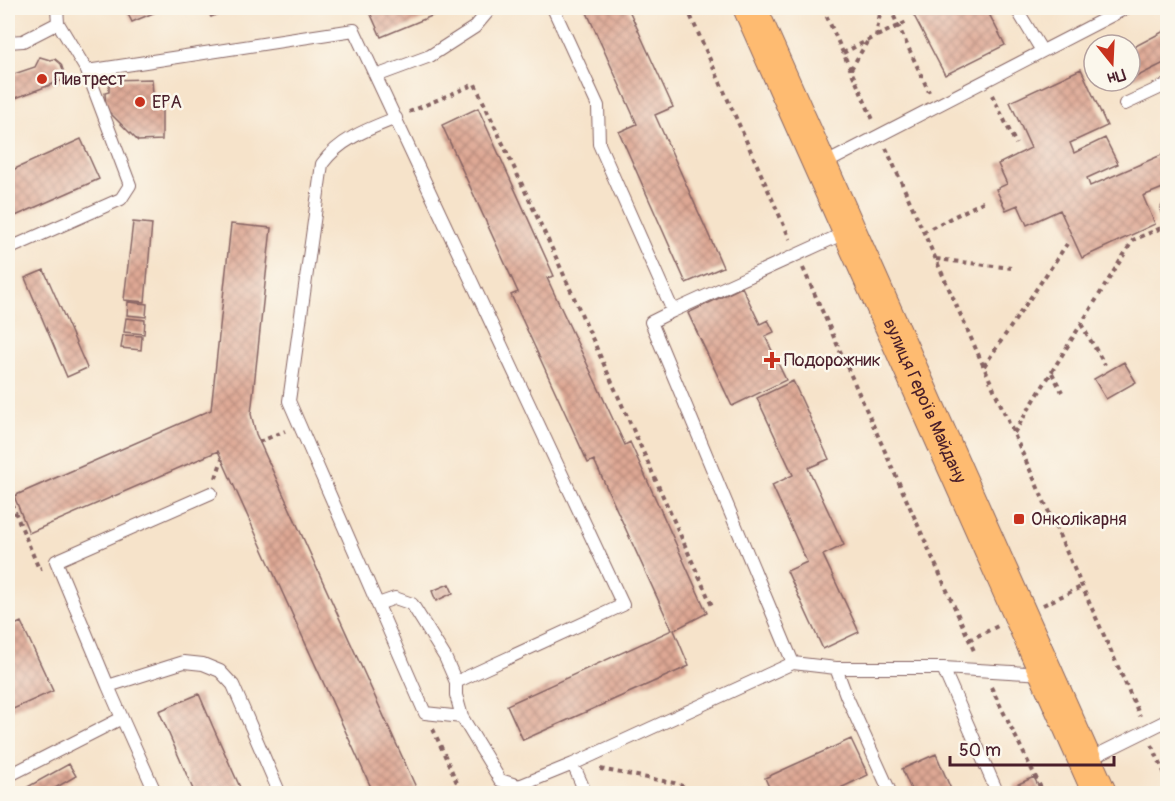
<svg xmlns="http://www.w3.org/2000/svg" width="1175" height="801" font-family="Pangolin,sans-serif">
<defs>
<pattern id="building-cross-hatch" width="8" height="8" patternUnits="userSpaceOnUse" patternTransform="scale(1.5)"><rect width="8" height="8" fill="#dea894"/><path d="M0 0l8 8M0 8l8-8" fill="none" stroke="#b68879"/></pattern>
</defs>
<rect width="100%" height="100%" fill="#fbf7ec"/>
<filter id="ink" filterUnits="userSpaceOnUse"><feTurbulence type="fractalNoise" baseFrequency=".0167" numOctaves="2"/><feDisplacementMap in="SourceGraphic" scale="12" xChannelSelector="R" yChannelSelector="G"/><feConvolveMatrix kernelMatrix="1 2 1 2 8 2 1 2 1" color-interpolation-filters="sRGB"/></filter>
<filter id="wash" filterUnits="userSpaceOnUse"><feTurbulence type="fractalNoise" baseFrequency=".008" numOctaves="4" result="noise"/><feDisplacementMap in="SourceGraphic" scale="24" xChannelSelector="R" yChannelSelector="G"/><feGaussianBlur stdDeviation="1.35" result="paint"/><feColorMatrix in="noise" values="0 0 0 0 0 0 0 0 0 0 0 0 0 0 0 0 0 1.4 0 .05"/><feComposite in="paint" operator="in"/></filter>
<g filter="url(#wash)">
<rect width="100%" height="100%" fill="#f6e3ca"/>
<g id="blocks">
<!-- building -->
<path fill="url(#building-cross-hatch)" d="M125,8h40l-33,14z
M206,8h25l-20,9z
M368,8h83l-70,29z
M585,8h43l45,99 -18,8 68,152 -37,16 -67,-151 18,-8z
M910,8h76l19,37 -60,30z
M1168,29v32l-38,19v-31z
M40,57l10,3 5,-1 6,5 5,15 -58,22v-25l27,-9z
M1081,69l26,57 -37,17 4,10 31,-15 13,26 -31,14 3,8 76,-33 2,3v30l-25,10 12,28 -73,34 -22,-48 -33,15 -9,-20 -12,5 -10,-21 11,-5 -9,-20 33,-16 -21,-46z
M152,79l1,16 9,-1v46l-24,1 -32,-32 -1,-16 4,-1v-12z
M478,108l76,168 -7,2 78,167 5,-3 77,171 -33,17 15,36 -166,74 -16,-35 165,-75 -78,-170 -6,3 -77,-168 7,-3 -76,-167z
M81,139l18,40 -88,39 -3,-7v-39z
M133,222l19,2 -7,78 -21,-2z
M231,224l40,4 -20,186 5,20 163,360h-45l-156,-343 -189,82 -15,-37 197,-86z
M44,270l43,98 -20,9 -42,-99z
M742,287l18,37 8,-4 6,12 -9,4 21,44 -54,26 -44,-93z
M128,302l19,2 -1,13 -19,-2z
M126,318l19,2 -1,14 -20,-2z
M123,335l19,1 -1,14 -20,-2z
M1124,362l12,20 -30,17 -12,-20z
M793,381l36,78 -21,9 36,77 -21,10 36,77 -36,17 -36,-78 20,-9 -35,-77 21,-10 -36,-77z
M449,584l4,9 -17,8 -4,-10z
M21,622l32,69 -42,19 -3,-8v-74z
M199,694l14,33 30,67h-48l-36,-83z
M851,739l17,36 -40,19h-56l-7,-16z
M936,754l17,40h-40l-11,-25z
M69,764l7,12 -31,18h-30z
M1034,777l8,17h-25l-3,-8z"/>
</g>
</g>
<g filter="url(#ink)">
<use href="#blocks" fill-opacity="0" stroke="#866463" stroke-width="1.5"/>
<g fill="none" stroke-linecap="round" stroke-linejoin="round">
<!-- lane casing -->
<g stroke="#866463" stroke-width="14">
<path id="lane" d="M553,8l45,98 1,38 74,167
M1016,8l26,43
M8,42l15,-1 35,-18 -1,-15
M87,71l267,-41 269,575 -167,77
M376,76l54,-20 45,-29 16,-19
M1125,104l43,-20
M396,118c-28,11 -56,21 -74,46l-33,237 136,312 37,4 38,63 19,6 54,-22
M822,165l304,-157
M1167,209h1
M8,249l113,-50 9,-14 -43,-114 -29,-48
M378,604l17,-6 17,6 33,53 11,25v13l6,22
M793,663l-142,-341 22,-11 176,-80
M836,668l10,27 45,99
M943,668l55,126
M108,686l-52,-125 155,-68
M122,718l34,76
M1087,760l81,-40
M8,776l114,-58 -14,-32 76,-24 19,2 17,7 13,14 47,109
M586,794l-13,-30 220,-101 43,5h107l101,6"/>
</g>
<!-- primary casing -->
<g stroke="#866463" stroke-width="35">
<g id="primary">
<path id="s1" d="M750,8l350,786"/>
</g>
</g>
<!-- path -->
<path stroke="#866463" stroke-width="4" stroke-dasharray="4.5 4.5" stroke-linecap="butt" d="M687,8l103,231
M823,8l51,114
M890,8l39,84
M877,36l30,-14
M843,53l33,-17 5,-28
M851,69l16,-27
M992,95l24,49
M409,112l66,-28 79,169 159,355
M886,148l254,568
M923,232l62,-31
M936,259l75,9
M803,268l172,385
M1081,324l24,41
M984,366l83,-122
M1052,373l10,19
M1014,433l119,-193 33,-14
M259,442l26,-11
M216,478l6,-19
M8,495l31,74 3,-1
M1043,605l38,-18
M969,640l29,-14
M991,687l53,107
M433,729l29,65
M1152,745l16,36
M600,769l74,14 30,11"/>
<!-- lane -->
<use href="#lane" stroke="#fff" stroke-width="12"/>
<!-- primary -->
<use href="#primary" stroke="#febb71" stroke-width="33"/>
</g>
</g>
<!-- markers -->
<g fill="#c8321e" stroke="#fbf7ec" stroke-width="2">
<circle cx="42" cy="79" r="6"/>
<circle cx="140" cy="102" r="6"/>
<path d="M769 351h6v6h6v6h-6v6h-6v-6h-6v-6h6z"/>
<rect x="1013" y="513" width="12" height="12" rx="3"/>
</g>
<g text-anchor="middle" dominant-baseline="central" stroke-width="5" stroke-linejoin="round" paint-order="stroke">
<!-- poi labels -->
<g font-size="18" fill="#4a1f2b" stroke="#fbf7ec" text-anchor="start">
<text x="54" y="79">Пивтрест</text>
<text x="152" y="102">ЕРА</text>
<text x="784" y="360">Подорожник</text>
<text x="1031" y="519">Онколікарня</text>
</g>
<!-- street labels -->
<g font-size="18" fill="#4a1f2b" stroke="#fbf7ec">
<text stroke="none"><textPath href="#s1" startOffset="430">вулиця Героїв Майдану</textPath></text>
</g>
</g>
<!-- margin -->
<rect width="1175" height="801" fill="none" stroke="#fbf7ec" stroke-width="30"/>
<!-- north arrow -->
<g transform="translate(1112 63) rotate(162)"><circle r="28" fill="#fbf7ec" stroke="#b4a19f" stroke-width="1.5"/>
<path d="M0-4.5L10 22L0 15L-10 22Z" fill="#c8321e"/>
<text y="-9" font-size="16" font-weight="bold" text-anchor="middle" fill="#4a1f2b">Пн</text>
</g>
<!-- scale -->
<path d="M950 756v9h164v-9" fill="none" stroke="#4a1f2b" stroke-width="3"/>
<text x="959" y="756" font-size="18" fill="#4a1f2b" stroke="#fbf7ec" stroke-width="4.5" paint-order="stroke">50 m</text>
</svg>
